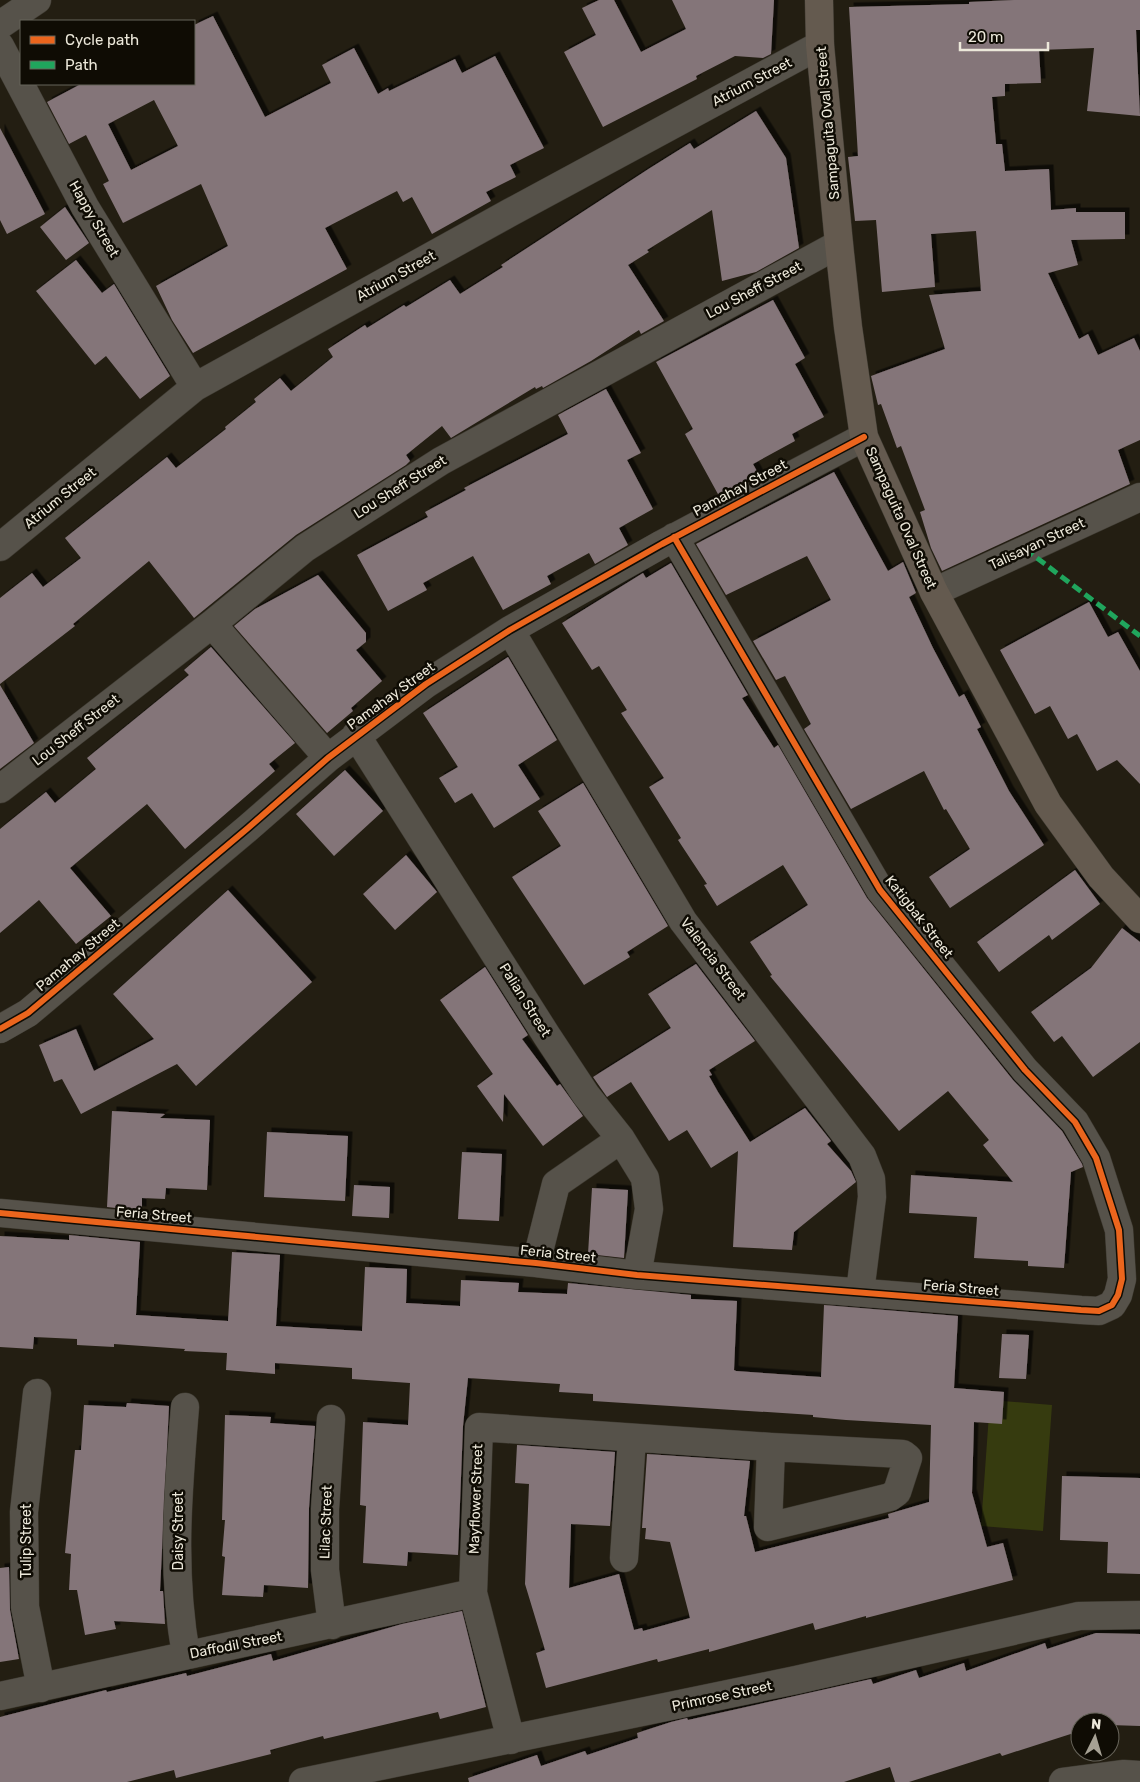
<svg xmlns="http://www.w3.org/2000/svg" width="1140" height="1782" font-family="Rubik,sans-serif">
<defs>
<filter id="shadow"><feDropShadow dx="4.5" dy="-4.5" stdDeviation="0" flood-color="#0009"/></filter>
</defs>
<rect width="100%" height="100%" fill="#231e12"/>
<!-- green -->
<path fill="#363b0f" d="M990,1400l62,5 -9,126 -62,-5z"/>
<!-- building -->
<path fill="#847579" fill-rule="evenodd" filter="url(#shadow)" d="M599,0h15l27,52 45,-23 -14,-29h102l-3,54 -8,4 -28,-2 -39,20 1,3 -94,48 -39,-75 32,-17 -14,-27z
M1014,0h126v30h-4l4,86 -53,-5 7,-63 -55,2 2,33 -36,1v12l-13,1 4,47h6l3,27 44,-2 2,41 25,-2v4h49v27l-54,1 7,25 -30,8 31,66 9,-5 10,21 36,-17 6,13v89l-22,10 12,34 -188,87 -11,-23 -11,-36 5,-2 -24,-64 -4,2 -16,-44 -3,1 -7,-29 74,-27 -16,-54 52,-4 -5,-60 -45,3 4,53 -53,5 -6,-72 -21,1 -4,-38 -3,-26 10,-1 -9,-149 120,-3v-2z
M213,16l52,101 66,-34 -9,-18 32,-17 24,46 10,-6 1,3 66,-32 7,14 33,-17 49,92 -34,17 6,12 -30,15 5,9 -59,33 -20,-37 -9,5 -6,-11 -72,37 22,41 -154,84 -21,-33 -16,-34 72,-40 -27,-62 -78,39 -20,-39 6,-3 -23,-46 -17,9 -22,-42 34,-18h113v-59zM154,100l24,46 -47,24 -23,-46z
M756,111l30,47 13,90 -43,24 -34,9 -10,-71 -65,40 2,2 -21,13 36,56 -23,13 -2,-4 -48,31 -48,27 -1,-2 -6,3 -1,-2 -84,51 -9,-12 -36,29 4,6 -4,4 -110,70 -102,83 -45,-57 -76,63 2,2 -75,58v-86l32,-25 11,14 38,-29 -16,-20 102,-81 9,11 50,-39 -1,-2 31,-25 -2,-3 26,-21 11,13 42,-34 -5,-8 37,-24 2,3 37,-23 2,2 44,-27 10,14 43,-27 -2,-2 149,-97 40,-25 4,6z
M0,128l45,86 -38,20 -7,-14z
M65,207l24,36 -23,17 -26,-33z
M76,260l26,33 12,-9 56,92 -30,23 -34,-43 -11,9 -59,-74z
M773,300l32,58 -10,6 29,53 -32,17 3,7 -42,23 6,11 -40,21 -34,-62 8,-5 -37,-67z
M606,389l35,64 -14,7 26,49 -34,19 9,17 -33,19 -6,-11 -42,23 4,8 -48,26 -30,-54 -50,27 4,7 -39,21 -31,-56 71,-38 -3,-5 41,-22 -2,-2 104,-54 -10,-19z
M834,472l54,99 15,-9 13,31 -7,4 24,51 26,49 5,-3 17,33 -4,2 32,62 35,54 -94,63 -21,-31 41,-28 -24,-40 -2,1 -20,-39 -73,38 -47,-80 7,-5 -26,-48 -9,4 -23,-39 78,-41 -24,-44 -81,39 -30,-51z
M671,563l77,132 -6,3 32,50 4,-3 89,153 146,182 49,51 20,33 1,3 -12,5 -7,96 -36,-2v-5l-54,-3 3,-41 -68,-4 2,-38 102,7 -30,-37 6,-5 -41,-49 -49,40 -129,-155 2,-1 -22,-33 58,-37 -25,-40 -66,41 -13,-21 3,-1 -29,-44 3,-2 -32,-51 15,-9 -43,-65 6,-3 -28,-44 -7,4 -30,-47 81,-50 3,5z
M318,575l48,58v9l-10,8 26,31 -31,27 2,3 -26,22 -93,-107 21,-17z
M1089,602l19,35 10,-5 22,39v113l-23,-24 -20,11 -20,-37 -9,5 -18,-33 -15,8 -35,-64z
M211,647l84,96 -26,21 6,7 -90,78 -38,-45 -77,64 41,48 -35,28 -37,-44 -39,33v-104l46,-37 9,11 41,-34 -9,-11 102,-83 -5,-5z
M508,657l49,83 -39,25 22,34 -46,29 -22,-35 -17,10 -16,-25 19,-11 -35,-54z
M0,685l34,58 -34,26z
M345,770l38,41 -49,45 -38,-42z
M583,783l85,143 -41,26 3,5 -46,28 -72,-108 49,-31 -23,-35z
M406,855l31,37 -42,38 -32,-36z
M1075,870l25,34 -48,36 -3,-5 -50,37 -22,-30z
M228,890l84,92 -116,104 -19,-22 -96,50 -19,-35 -8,3 -15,-37 37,-16 18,42 60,-32 -41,-45z
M1122,928l18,14v100l-47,35 -31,-41 -8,6 -23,-30 60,-44z
M696,964l59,77 -46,29 3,5 -3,1 9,16 32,50 55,-34 26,33 -4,3 24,27 5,11 -62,50 -2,18 -59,-3 5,-96 -27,17 -24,-38 -18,11 -38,-59 -24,15 -14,-20 78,-49 -23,-34z
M485,967l43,68 -6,4 35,47 3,-2 23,32 -40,30 -39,-52 -1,28 -26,-36 16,-12 -53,-74z
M112,1111l53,3 -5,4 50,2 -3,70 -41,-2 -1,11 -23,-1v13l-35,-4z
M267,1132l81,4 -3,65 -81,-4z
M462,1152l40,2 -3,67 -41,-2z
M354,1185l36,2 -1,31 -37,-2z
M592,1188l36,2 -4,68 -36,-4z
M69,1235l71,7 -4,73 92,6 4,-69 48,3 -4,71 86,5 3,-64 42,2 -1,34 54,3 1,-26 58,3 -1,9 49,2 1,-11 123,12v4l46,2 -3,69 2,1 85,6 3,-72 134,11 -4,72 50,4 -2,32 -28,-2 -2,71 15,54 16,-4 10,37 -147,38v-2l-51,14 -2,-7 -104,29v-3l-51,13 -1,-3 -111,29 -10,-35 9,-3 -20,-66 4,-100 -14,-1 2,-38 98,7 -5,74 -39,-2 -2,64 50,-14 15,56 8,-2 1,3 47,-13 -20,-76 -25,-3 1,-11h-4l5,-74 103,7 -6,55h2l9,36 134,-34 -1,-4 41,-12 2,-77 -85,-5 -33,-3v-2l-220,-14v-7l-34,-2 1,-8 -92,-6 -5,48 -5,129 -50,-3 -1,14 -44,-3 3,-57 -6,-1 3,-83 45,3 2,-42 -58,-4v-11l-77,-5v11l-49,-4 1,-17 -43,-2 1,-2 -71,-5v3l-37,-2v-6l-43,-2 -1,12 -33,-2v-111l69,4z
M1002,1334l27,1 -3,44 -27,-1z
M127,1403l42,3 -9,185h3l2,33 -51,-3 2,8 -31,6 -8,-45h-8l2,-36 -6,-1 10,-103h6l3,-45 42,2z
M225,1415l46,2 -1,6 45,3 -6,82 -1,80 -44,-3 -1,12 -41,-2 3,-38 -3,-1 3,-36h-3z
M1062,1476l78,2v96l-33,-1 1,-31 -48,-2z
M9,1567l1,43 9,49 -19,3v-94z
M462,1611l24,96 -46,12 -2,-7 -114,27 -1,-3 -53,14 1,4 -95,24 -2,-8 -47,12h-127v-65l106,-27 1,2 79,-19 1,3 84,-22 2,7 129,-37z
M1096,1633l44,1v92l-30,-1v-3h-30v9l-78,25 -2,-3 -91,29h-14l-5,-15 -46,15h-375l-1,-4 69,-23 4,11 44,-15 2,4 51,-17 -1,-5 34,-11 16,-4 1,2 183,-41 2,5 43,-14 3,8 45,-15 2,8 79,-28 2,6z"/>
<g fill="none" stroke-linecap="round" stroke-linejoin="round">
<!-- minor casing -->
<g stroke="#3d3930" stroke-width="29">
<path id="minor" d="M0,25l37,-25
M0,46l85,161 110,180
M0,547l195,-160 316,-175 309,-167
M934,592l206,-95
M212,624l116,134
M510,630l173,291 179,235 9,23 1,18 -12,95
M356,735l191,301 39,59 35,44 24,39 4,31 -12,66
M0,789l212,-165 93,-76 136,-87 398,-217
M0,1029l28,-16 220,-185 80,-70 98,-74 84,-54 152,-86 202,-107
M0,1213l536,50 101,12 444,35 18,1 13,-6 6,-10 4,-16 -3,-49 -23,-72 -21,-36 -50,-52 -145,-180 -206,-353
M536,1263l20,-79 65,-45
M37,1393l-13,119 1,95 16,81
M185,1407c-7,85 -14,163 1,248
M331,1419l-6,90v61l7,55
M624,1558l8,-120
M0,1696l473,-103
M511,1740l-38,-147 6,-166 292,20 132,7 5,4 -11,34 -7,5 -122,30 3,-80
M303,1782l493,-102 283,-64 61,-1
M1063,1782l61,-8 16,1"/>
</g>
<!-- major casing -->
<g stroke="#3d3930" stroke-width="29">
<path id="major" d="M819,0l1,45 19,199 9,83 16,110 70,155 114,212 53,73 39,42"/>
</g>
<!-- minor -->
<use href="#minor" stroke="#56524a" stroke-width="28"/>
<!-- major -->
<use href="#major" stroke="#645a4f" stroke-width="28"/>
<!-- quiet -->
<path stroke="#20a55d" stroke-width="5" stroke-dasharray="10 5" stroke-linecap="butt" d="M1025,549l115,87"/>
<!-- cycleway casing -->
<g stroke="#0f0c04" stroke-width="9">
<path id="cycleway" d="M0,1029l28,-16 220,-185 80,-70 98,-74 84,-54 152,-86 202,-107
M0,1213l536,50 101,12 444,35 18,1 13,-6 6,-10 4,-16 -3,-49 -23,-72 -21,-36 -50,-52 -145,-180 -206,-353"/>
</g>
<!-- cycleway -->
<use href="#cycleway" stroke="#eb651d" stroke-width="6"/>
</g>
<g text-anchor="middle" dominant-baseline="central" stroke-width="5" stroke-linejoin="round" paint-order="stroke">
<!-- street labels -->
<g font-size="14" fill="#ece8da" stroke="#0f0c04">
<text transform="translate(752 82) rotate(-28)">Atrium Street</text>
<text transform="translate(828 123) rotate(-95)">Sampaguita Oval Street</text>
<text transform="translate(94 219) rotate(60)">Happy Street</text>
<text transform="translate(396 276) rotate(-29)">Atrium Street</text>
<text transform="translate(754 290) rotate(-28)">Lou Sheff Street</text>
<text transform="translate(400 487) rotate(-32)">Lou Sheff Street</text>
<text transform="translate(740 488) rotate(-28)">Pamahay Street</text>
<text transform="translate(60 498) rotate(-39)">Atrium Street</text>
<text transform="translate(901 518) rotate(66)">Sampaguita Oval Street</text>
<text transform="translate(1037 544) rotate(-25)">Talisayan Street</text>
<text transform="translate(391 696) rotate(-36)">Pamahay Street</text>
<text transform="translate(76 730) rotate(-38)">Lou Sheff Street</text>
<text transform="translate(919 917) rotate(52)">Katigbak Street</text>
<text transform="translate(78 955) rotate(-40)">Pamahay Street</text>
<text transform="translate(713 959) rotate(53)">Valencia Street</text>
<text transform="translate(525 1000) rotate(58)">Palian Street</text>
<text transform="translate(154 1215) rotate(5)">Feria Street</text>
<text transform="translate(558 1254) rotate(6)">Feria Street</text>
<text transform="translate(961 1288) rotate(5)">Feria Street</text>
<text transform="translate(476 1499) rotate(-88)">Mayflower Street</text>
<text transform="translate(326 1522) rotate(-88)">Lilac Street</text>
<text transform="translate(178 1531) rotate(-90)">Daisy Street</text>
<text transform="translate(26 1541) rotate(-90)">Tulip Street</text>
<text transform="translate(236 1645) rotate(-11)">Daffodil Street</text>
<text transform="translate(722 1696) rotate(-12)">Primrose Street</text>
</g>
</g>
<!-- legend -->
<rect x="20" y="20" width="175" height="65" fill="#0f0c04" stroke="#67645a"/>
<rect x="30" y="36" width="25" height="8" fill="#eb651d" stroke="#67645a"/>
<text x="65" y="45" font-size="15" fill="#ece8da">Cycle path</text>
<rect x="30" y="61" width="25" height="8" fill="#20a55d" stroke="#67645a"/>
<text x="65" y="70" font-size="15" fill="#ece8da">Path</text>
<!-- north arrow -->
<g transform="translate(1095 1737) rotate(5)"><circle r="24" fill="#0f0c04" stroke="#67645a"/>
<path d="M0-4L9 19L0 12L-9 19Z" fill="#a6a194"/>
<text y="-8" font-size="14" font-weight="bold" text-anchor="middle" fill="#ece8da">N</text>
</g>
<!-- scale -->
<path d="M960 42v8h88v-8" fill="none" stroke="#ece8da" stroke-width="2.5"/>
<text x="968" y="42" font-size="15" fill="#ece8da" stroke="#0f0c04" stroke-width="4" paint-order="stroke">20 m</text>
</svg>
